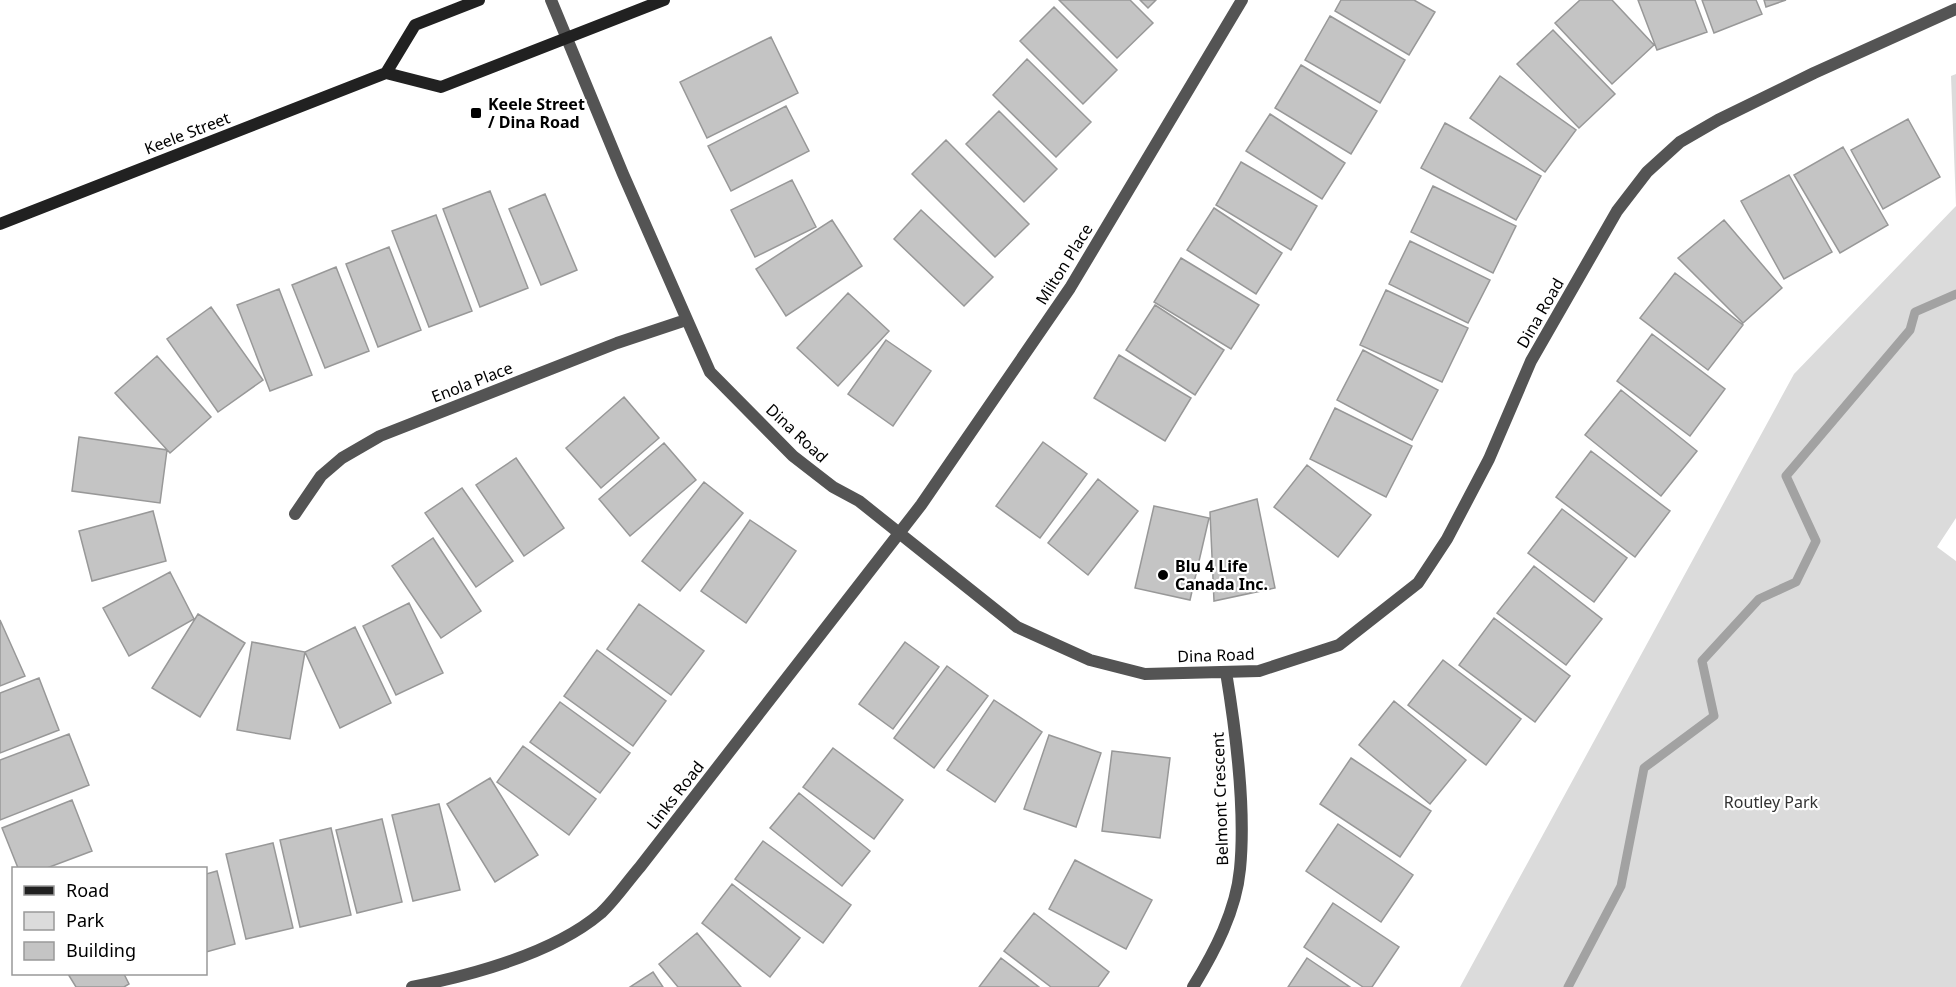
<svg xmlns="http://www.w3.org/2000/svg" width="1956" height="987" font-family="'Noto Sans',sans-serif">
<rect width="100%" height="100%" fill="#fff"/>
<!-- green -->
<path fill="#dbdbdb" d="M1956,74v444l-19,29 19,14v426h-496l334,-613 162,-168 -5,-130z"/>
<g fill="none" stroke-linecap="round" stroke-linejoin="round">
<!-- stream -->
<path stroke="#a2a2a2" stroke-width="9" d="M1568,987l53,-101 23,-118 70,-52 -12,-55 57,-62 37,-17 20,-41 -30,-65 124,-146 5,-18 41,-18"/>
</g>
<!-- building -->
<path fill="#c4c4c4" stroke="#989898" stroke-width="1.5" d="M1059,0h71l23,23 -36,35z
M1140,0h16l-8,8z
M1341,0h73l21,12 -26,43 -74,-44z
M1580,0h32l42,45 -42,39 -57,-61z
M1638,0h57l12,32 -50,18z
M1702,0h54l6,14 -48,19z
M1764,0h22l-20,7z
M1054,7l63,63 -34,34 -63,-63z
M1330,16l75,44 -25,43 -75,-43z
M1553,30l62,64 -36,34 -62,-64z
M771,37l27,56 -91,45 -27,-56z
M1027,59l64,63 -35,35 -63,-62z
M1301,65l76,46 -26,43 -76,-46z
M1500,76l76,54 -31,42 -75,-54z
M786,106l23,45 -78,40 -23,-45z
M999,111l58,58 -33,33 -58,-58z
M1270,114l75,49 -23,36 -76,-48z
M1908,119l32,58 -57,32 -32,-59z
M1445,123l96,53 -25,44 -95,-52z
M946,140l83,84 -34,33 -83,-83z
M1843,147l45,78 -48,28 -46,-78z
M1241,162l76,44 -26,44 -75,-45z
M1789,175l43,77 -48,27 -43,-78z
M792,180l24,47 -61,30 -24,-47z
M1433,186l83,40 -23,47 -82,-41z
M490,191l38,97 -48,19 -37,-98z
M545,194l32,76 -36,15 -32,-76z
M1214,208l68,45 -26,41 -69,-44z
M921,210l72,67 -29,29 -70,-67z
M436,215l36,96 -43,16 -37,-96z
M832,220l30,46 -76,50 -30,-47z
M1724,220l58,68 -39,35 -65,-65z
M1410,241l80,39 -22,43 -79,-39z
M389,247l32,83 -43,17 -32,-83z
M1181,258l78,47 -28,44 -77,-47z
M336,267l33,84 -44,17 -33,-83z
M1675,273l68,52 -35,45 -68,-52z
M279,289l33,86 -42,16 -33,-86z
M1386,290l82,38 -26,54 -82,-37z
M848,293l41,38 -51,55 -41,-38z
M1155,305l69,45 -29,45 -69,-45z
M211,307l52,73 -45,32 -51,-73z
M1652,334l73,55 -35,47 -73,-55z
M886,340l45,31 -38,55 -45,-32z
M1363,350l75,40 -26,50 -75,-40z
M1119,355l72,43 -26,43 -71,-43z
M157,356l54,61 -41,36 -55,-60z
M1621,390l76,61 -36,45 -76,-61z
M624,397l35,41 -58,50 -35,-40z
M1335,408l77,38 -26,51 -76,-38z
M79,437l88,13 -7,53 -88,-12z
M1043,442l44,32 -47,64 -44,-32z
M664,443l32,37 -66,56 -31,-37z
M1591,451l79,60 -35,46 -79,-60z
M516,458l48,70 -40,28 -48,-71z
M1307,465l64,50 -33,42 -64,-50z
M1098,479l40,32 -50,64 -40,-32z
M704,482l39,31 -63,78 -38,-30z
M462,488l51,73 -37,26 -51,-74z
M1257,499l18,89 -61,13 -4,-89z
M1154,506l55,12 -19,82 -55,-12z
M1562,509l65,49 -33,44 -66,-49z
M153,511l13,50 -74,20 -13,-50z
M750,520l46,31 -50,72 -45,-32z
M433,538l48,73 -40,27 -49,-72z
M1534,566l68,53 -36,46 -69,-52z
M170,572l24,47 -65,37 -26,-48z
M409,603l34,70 -47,22 -33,-69z
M639,604l65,47 -33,44 -64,-46z
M198,614l47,29 -45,74 -48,-29z
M1494,618l76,58 -35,46 -76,-57z
M0,620l25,56 -25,10z
M355,627l36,76 -51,25 -35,-76z
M252,642l53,10 -15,87 -53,-9z
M905,642l34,25 -46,62 -34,-25z
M597,650l69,51 -33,45 -69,-50z
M1443,660l78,59 -35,46 -78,-60z
M947,666l41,30 -54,72 -40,-30z
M39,678l20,52 -59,23v-60z
M994,700l48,32 -47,70 -48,-32z
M1394,701l72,59 -36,44 -71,-59z
M560,702l70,51 -30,40 -70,-51z
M69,734l20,51 -89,35v-60z
M1049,735l52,18 -25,74 -52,-18z
M523,746l73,53 -27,36 -72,-53z
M833,748l70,52 -29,39 -71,-52z
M1112,751l58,7 -10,80 -58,-7z
M1351,758l80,53 -31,46 -80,-53z
M490,778l48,77 -43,27 -48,-78z
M799,793l71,58 -28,35 -72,-58z
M72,800l20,51 -45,17h-29l-16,-40z
M439,804l21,86 -47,11 -21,-86z
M382,819l20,83 -45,11 -21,-83z
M1338,824l75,51 -32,47 -75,-51z
M331,828l20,87 -51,12 -20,-87z
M763,841l88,64 -28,38 -88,-64z
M273,843l20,85 -47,11 -20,-85z
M1075,860l77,40 -26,49 -77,-40z
M217,871l18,73 -29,8v-78z
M732,884l68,54 -30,39 -68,-54z
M1333,903l66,44 -27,40h-9l-59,-40z
M1034,913l75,59 -11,15h-47l-47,-36z
M697,933l44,54h-63l-19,-23z
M1001,958l38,29h-60z
M1307,958l43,29h-62z
M653,972l10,15h-33z
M68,974h56l5,10 -5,3h-48z"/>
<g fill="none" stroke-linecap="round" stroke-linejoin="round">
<!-- minor -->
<path stroke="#545454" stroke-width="12" d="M551,0l72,174 87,198 83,84 40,31 26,14 158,126 73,33 55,14 114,-3 80,-26 79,-62 29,-44 42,-80 42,-98 86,-150 30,-39 33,-30 38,-22 96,-47 142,-64
M295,514l26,-38 21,-18 38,-22 237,-93 69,-23
M412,987c60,-12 141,-33 189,-74 14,-13 26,-31 39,-46l281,-362 149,-217 172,-288
M1193,987c22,-36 43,-76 47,-118 6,-61 -4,-136 -14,-197"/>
<!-- secondary -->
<path stroke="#212121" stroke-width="12" d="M386,73l29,-48 64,-25
M0,224l386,-151 55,14 223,-87"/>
</g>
<!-- markers -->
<g fill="#000" stroke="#fff" stroke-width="2">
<rect x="470" y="107" width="12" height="12" rx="3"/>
<circle cx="1163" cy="575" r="6"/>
</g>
<g text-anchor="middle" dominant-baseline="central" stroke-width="4.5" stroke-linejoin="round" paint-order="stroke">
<!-- poi labels -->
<g font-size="16" font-weight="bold" fill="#000" stroke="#fff" text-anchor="start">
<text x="488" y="104">Keele Street<tspan x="488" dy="18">/ Dina Road</tspan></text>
<text x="1175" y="566">Blu 4 Life<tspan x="1175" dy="18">Canada Inc.</tspan></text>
</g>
<!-- street labels -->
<g font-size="16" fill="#000" stroke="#fff">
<text transform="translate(187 133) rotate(-21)">Keele Street</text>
<text transform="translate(1064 264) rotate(-58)">Milton Place</text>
<text transform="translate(1540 313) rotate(-60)">Dina Road</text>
<text transform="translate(472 382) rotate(-21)">Enola Place</text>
<text transform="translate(797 433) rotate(43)">Dina Road</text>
<text transform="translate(1216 655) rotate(-2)">Dina Road</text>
<text transform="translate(675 795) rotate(-52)">Links Road</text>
<text transform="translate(1220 799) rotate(-92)">Belmont Crescent</text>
</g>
<!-- park labels -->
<g font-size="16" fill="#323232" stroke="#fff">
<text x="1771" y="802">Routley Park</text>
</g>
</g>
<!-- legend -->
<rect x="12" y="867" width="195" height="108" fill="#ffffff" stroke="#999999" stroke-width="1.5"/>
<rect x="24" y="886" width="30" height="9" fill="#212121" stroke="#999999" stroke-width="1.5"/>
<text x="66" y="897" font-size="18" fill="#000000">Road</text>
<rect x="24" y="912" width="30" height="18" fill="#dbdbdb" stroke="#999999" stroke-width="1.5"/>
<text x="66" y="927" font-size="18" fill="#000000">Park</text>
<rect x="24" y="942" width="30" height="18" fill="#c4c4c4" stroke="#999999" stroke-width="1.5"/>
<text x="66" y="957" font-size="18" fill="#000000">Building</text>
</svg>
